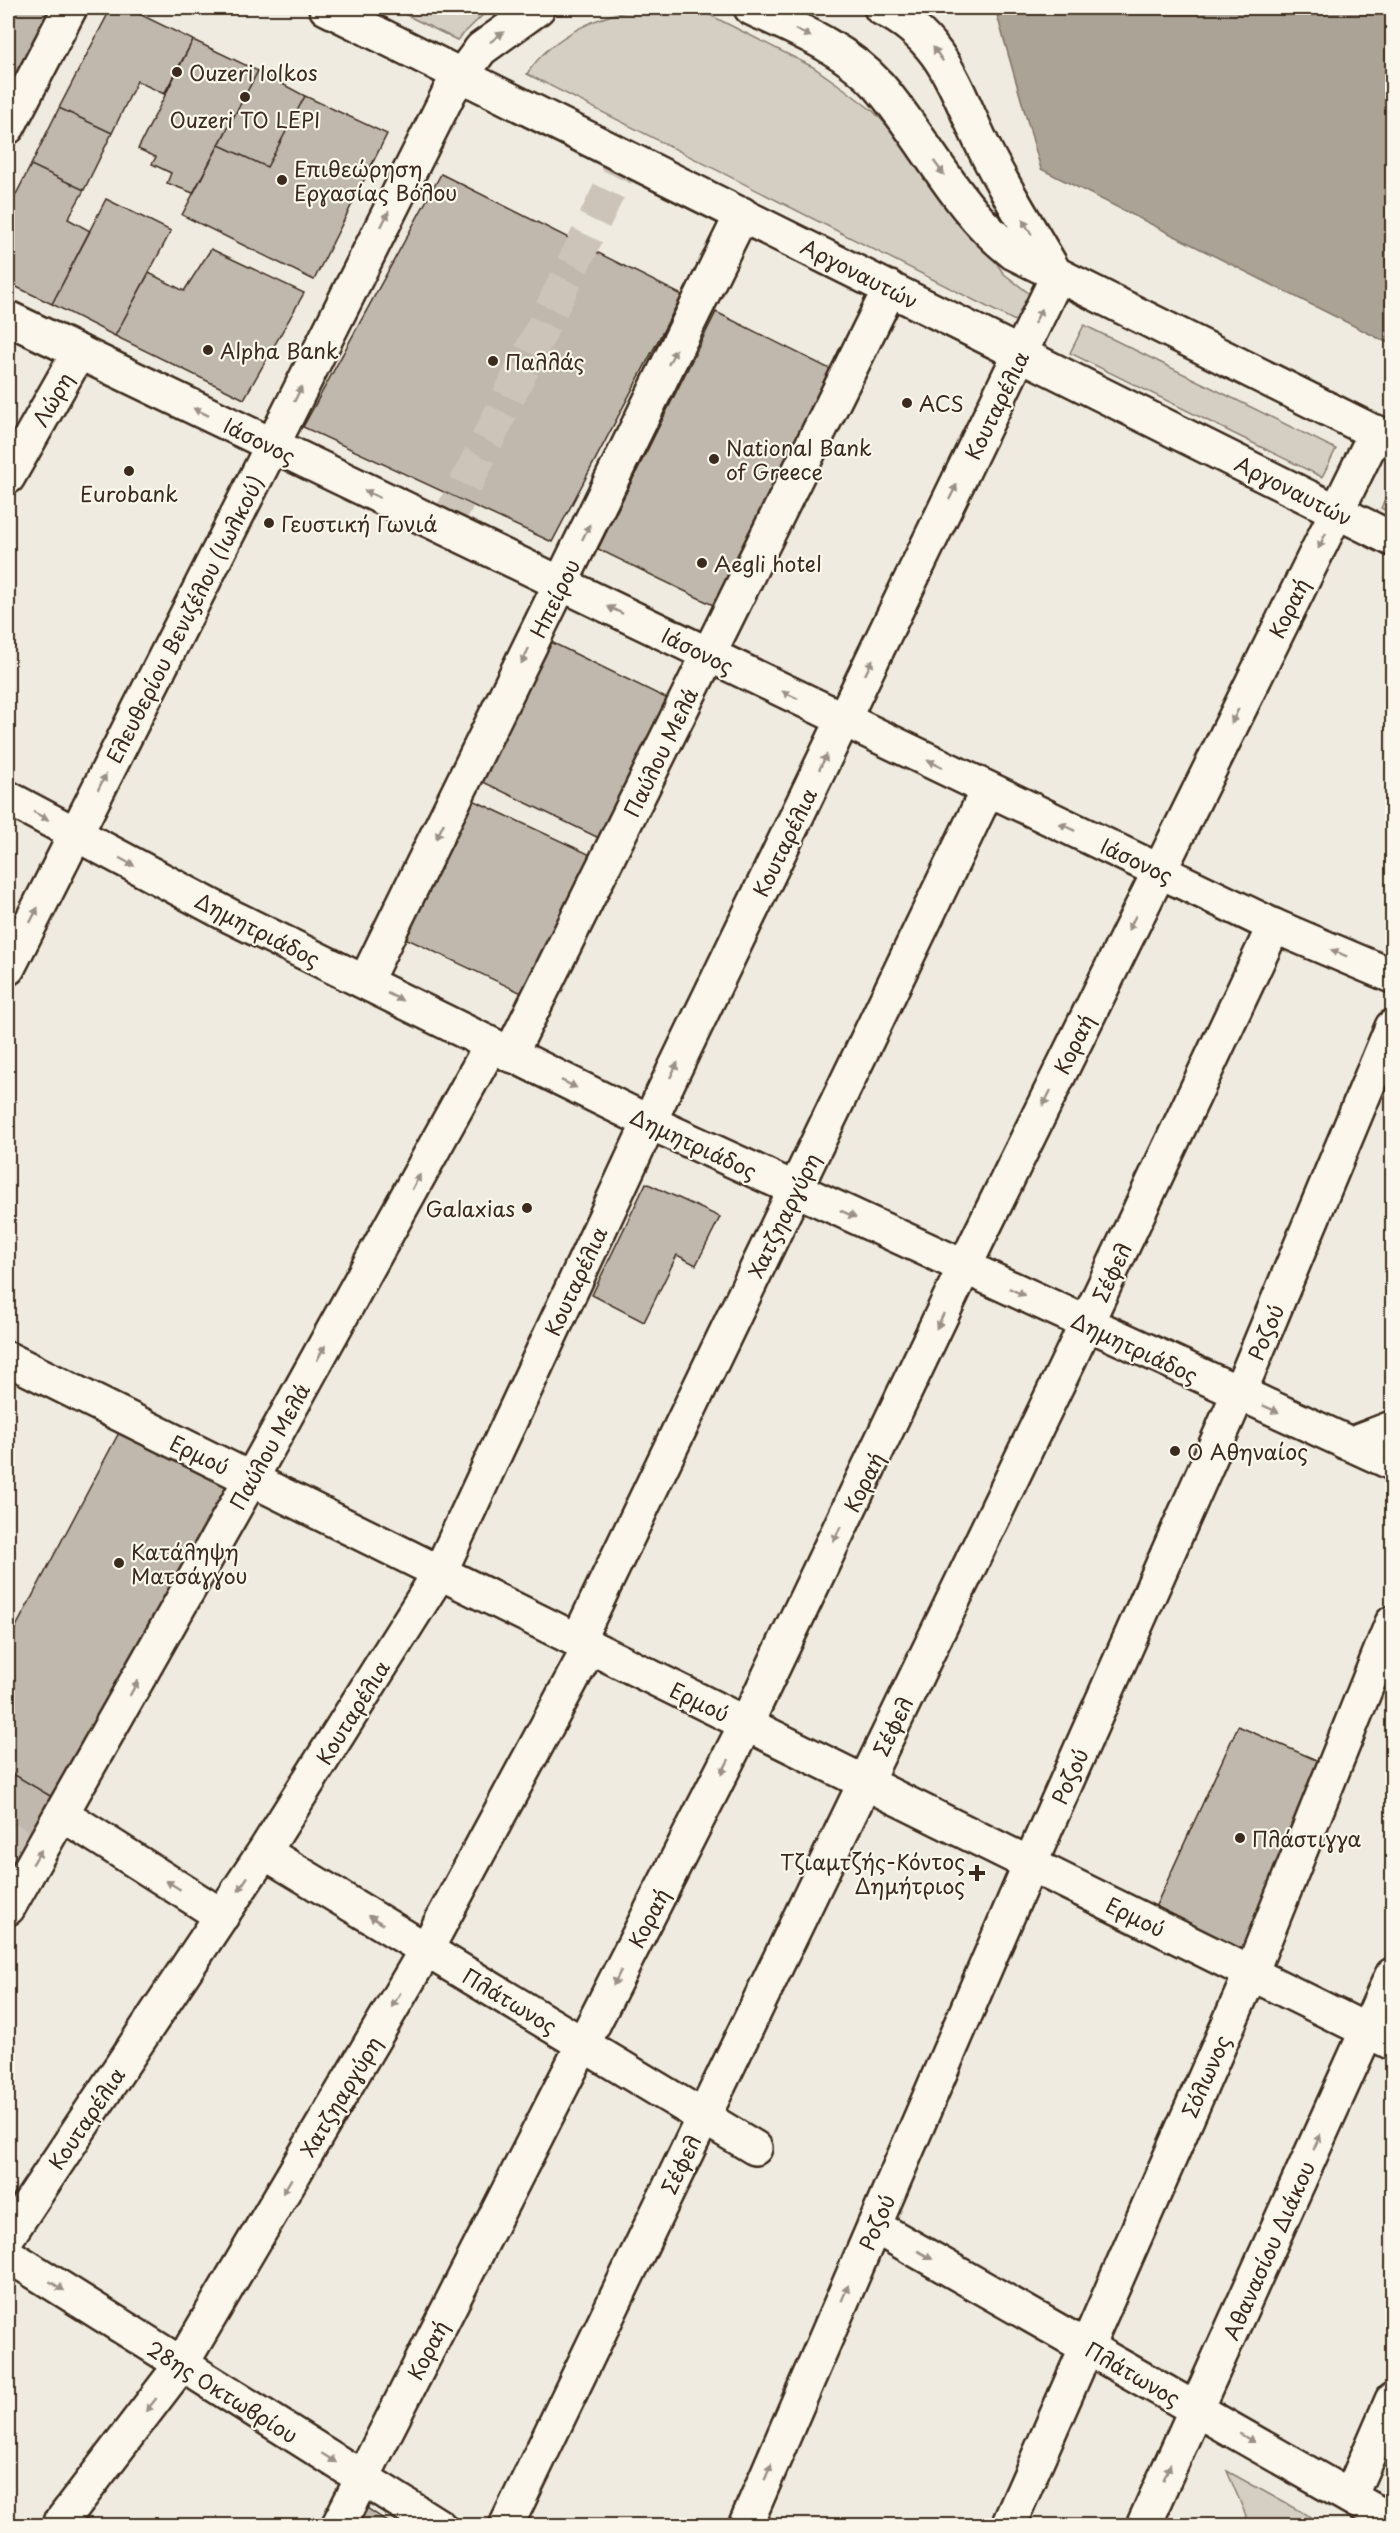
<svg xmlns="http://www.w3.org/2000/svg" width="1400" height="2533" font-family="'Playpen Sans',sans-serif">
<rect width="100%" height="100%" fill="#f0ebe0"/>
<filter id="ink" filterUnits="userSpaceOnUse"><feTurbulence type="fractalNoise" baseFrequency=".0167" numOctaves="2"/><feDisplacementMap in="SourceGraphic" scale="12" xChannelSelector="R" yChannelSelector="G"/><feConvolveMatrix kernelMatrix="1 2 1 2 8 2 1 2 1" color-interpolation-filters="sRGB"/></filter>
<g filter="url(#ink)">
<!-- green -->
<path fill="#d5cec3" stroke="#887c70" stroke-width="1.5" d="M392,8h98l-33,32z
M647,8h37l20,4 109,55 30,21 30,23 25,26 84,104 21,32 28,22 -14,27 -490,-248c25,-39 76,-62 120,-66z
M1084,325l252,124 -14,28 -252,-124z
M1392,485v29l-11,-6z
M1227,2471l98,54h-75z"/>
<!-- water -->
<path fill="#aca397" stroke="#7f7367" stroke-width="1.5" d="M995,8h397v337l-351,-176z"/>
<!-- building -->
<path fill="#c0b8ad" stroke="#3b2a1e" stroke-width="1.5" d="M8,8h48l-48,86z
M111,8h16l66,32 -29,54 -27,-13 -25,52 -53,-25z
M193,40l65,31 -65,122 -26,-10 4,-10 -19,-9 4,-7 -18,-8z
M258,71l47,25 -38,71 -48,-22z
M305,96l82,38 -73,146 -132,-65 37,-70 48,22z
M59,108l53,25 -28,57 -53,-25z
M31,165l53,25 -16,29 22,12 -38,73 -44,-21v-73z
M441,174l241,121 -130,247 -249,-115z
M106,199l65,32 -56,105 -63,-32z
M211,249l93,44 -60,106 -129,-63 34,-63 35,18z
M716,312l114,57 -117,236 -115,-56z
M549,641l123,60 -69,139 -122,-59z
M473,800l122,57 -69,138 -121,-57z
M646,1183l74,34 -24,48 -19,-10 -33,67 -52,-27z
M122,1427l110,58 -175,315 -49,-29v-129z
M1238,1726l85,37 -78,193 -92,-44z
M8,1771l49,29 -46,74 -3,-2z
M367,2508l27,18h-36z"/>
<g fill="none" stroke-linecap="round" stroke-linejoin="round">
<!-- minor-tunnel -->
<path stroke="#ccc4b9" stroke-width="33" stroke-dasharray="33 16" stroke-linecap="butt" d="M444,529l182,-373
M8,1838l30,18"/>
<!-- minor casing -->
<g stroke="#3b2a1e" stroke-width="38">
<path id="minor" d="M326,8l1066,531
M751,8c45,21 94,40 128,78 47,54 77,123 135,167l378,188
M881,8c65,31 75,85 105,144 21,42 47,82 70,123
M8,127l62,-119
M272,446l178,-355 31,-42 57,-41
M8,477l71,-125
M365,982l377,-768
M510,1055l380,-767
M8,1359l1384,684
M1345,1442l8,1 39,-15
M578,1640l410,-851
M62,1814l160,102
M264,1852l491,296
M8,1908l243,-429 240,-434
M874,2226l518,295
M8,2236l256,-384 176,-280 223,-479 394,-816
M8,2255l431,271
M1350,2497l42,-97
M58,2526l123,-161 245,-415 164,-304
M338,2526l408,-802 231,-483 399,-809
M506,2526l564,-1168 204,-432
M745,2526l285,-662 219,-494 143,-343
M1008,2526l243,-553 141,-350
M1143,2526l249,-551"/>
</g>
<!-- major casing -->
<g stroke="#3b2a1e" stroke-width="38">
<path id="major" d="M8,318l1266,608 118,50
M8,798l222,118 419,206 743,341
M8,968l264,-522"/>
</g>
<!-- minor -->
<use href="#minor" stroke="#fbf7ec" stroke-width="33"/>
<!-- major -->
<use href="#major" stroke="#fbf7ec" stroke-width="33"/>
</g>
<!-- one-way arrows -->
<defs><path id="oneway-solid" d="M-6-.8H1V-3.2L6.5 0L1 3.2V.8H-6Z" transform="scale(1.5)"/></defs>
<g fill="#9b9085">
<use href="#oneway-solid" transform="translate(803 33) rotate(26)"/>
<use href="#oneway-solid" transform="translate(497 37) rotate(-37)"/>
<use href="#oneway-solid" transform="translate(938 54) rotate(-125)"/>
<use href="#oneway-solid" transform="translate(939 168) rotate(54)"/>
<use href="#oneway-solid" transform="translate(385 219) rotate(-64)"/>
<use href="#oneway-solid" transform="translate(1027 227) rotate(-122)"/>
<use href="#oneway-solid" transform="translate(1038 316) rotate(-64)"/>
<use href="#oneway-solid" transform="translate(672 357) rotate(-64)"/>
<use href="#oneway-solid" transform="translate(298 394) rotate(-64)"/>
<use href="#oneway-solid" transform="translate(201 412) rotate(-154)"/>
<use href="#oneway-solid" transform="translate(953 492) rotate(-64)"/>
<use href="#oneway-solid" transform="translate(372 494) rotate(-154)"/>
<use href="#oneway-solid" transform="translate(586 532) rotate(-64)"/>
<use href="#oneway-solid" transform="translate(1322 541) rotate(116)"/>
<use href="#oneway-solid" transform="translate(615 610) rotate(-154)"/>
<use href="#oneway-solid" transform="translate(525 656) rotate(116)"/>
<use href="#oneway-solid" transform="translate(869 667) rotate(-64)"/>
<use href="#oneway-solid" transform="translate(790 695) rotate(-154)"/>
<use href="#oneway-solid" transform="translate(1235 716) rotate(116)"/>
<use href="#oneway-solid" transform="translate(823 762) rotate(-64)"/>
<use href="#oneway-solid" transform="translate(935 764) rotate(-154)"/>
<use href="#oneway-solid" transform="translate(102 782) rotate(-63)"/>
<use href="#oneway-solid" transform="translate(41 816) rotate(28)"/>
<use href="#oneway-solid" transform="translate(1067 827) rotate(-155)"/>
<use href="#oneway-solid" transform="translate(440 831) rotate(116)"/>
<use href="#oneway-solid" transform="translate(127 862) rotate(28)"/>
<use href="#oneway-solid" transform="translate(34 915) rotate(-63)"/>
<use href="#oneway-solid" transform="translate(1132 923) rotate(116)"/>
<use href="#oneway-solid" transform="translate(1339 953) rotate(-157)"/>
<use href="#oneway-solid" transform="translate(395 997) rotate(26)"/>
<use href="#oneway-solid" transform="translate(674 1070) rotate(-64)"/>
<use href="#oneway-solid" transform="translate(569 1084) rotate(26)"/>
<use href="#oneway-solid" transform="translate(1047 1098) rotate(116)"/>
<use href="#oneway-solid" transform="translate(416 1182) rotate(-61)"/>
<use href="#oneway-solid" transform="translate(848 1214) rotate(25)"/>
<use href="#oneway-solid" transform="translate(1017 1292) rotate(25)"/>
<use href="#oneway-solid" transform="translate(940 1321) rotate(116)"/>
<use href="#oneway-solid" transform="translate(321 1353) rotate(-61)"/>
<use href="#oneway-solid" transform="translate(1271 1409) rotate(24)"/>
<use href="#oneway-solid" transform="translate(837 1534) rotate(116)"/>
<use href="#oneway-solid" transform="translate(134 1688) rotate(-61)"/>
<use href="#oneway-solid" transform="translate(725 1767) rotate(117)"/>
<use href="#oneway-solid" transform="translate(37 1857) rotate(-59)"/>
<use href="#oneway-solid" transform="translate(243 1884) rotate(123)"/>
<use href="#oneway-solid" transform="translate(173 1885) rotate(-148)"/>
<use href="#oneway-solid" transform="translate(376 1920) rotate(-149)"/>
<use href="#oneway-solid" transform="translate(617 1978) rotate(117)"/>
<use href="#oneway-solid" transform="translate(396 2000) rotate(121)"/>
<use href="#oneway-solid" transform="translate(1317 2142) rotate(-66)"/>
<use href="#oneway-solid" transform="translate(287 2186) rotate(121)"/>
<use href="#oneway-solid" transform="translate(925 2255) rotate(30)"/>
<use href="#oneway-solid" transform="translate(57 2286) rotate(32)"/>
<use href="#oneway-solid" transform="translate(845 2293) rotate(-67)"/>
<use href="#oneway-solid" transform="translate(151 2405) rotate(128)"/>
<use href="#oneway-solid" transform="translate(1247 2438) rotate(30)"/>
<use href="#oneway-solid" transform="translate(329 2458) rotate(32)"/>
<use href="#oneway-solid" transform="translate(768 2472) rotate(-67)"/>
<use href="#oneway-solid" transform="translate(1167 2472) rotate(-66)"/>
</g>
</g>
<!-- markers -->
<g fill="#3b2a1e" stroke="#fbf7ec" stroke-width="2">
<circle cx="177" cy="72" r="6"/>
<circle cx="245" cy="97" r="6"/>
<circle cx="282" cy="180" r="6"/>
<circle cx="208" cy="350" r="6"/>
<circle cx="493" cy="361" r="6"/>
<circle cx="907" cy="403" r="6"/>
<circle cx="714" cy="459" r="6"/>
<circle cx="129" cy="471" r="6"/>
<circle cx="269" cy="523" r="6"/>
<circle cx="702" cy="563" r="6"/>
<circle cx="527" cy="1208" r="6"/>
<circle cx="1175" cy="1451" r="6"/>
<circle cx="119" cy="1563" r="6"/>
<circle cx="1240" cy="1838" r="6"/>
<path d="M974 1864h6v6h6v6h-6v6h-6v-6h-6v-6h6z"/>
</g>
<g text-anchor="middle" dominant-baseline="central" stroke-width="4.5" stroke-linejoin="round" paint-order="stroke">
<!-- poi labels -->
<g font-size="21" fill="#3b2a1e" stroke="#fbf7ec" text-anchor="start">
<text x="189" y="72">Ouzeri Iolkos</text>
<text x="245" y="119" text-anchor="middle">Ouzeri TO LEPI</text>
<text x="294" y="168">Επιθεώρηση<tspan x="294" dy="24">Εργασίας Βόλου</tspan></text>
<text x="220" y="350">Alpha Bank</text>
<text x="505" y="361">Παλλάς</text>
<text x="919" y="403">ACS</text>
<text x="726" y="447">National Bank<tspan x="726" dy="24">of Greece</tspan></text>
<text x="129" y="493" text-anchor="middle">Eurobank</text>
<text x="281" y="523">Γευστική Γωνιά</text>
<text x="714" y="563">Aegli hotel</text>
<text x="515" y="1208" text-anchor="end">Galaxias</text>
<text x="1187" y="1451">Ο Αθηναίος</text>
<text x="131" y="1551">Κατάληψη<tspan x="131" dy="24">Ματσάγγου</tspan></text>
<text x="1252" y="1838">Πλάστιγγα</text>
<text x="965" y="1861" text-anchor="end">Τζιαμτζής-Κόντος<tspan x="965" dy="24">Δημήτριος</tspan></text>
</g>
<!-- street labels -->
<g font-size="21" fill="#3b2a1e" stroke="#fbf7ec">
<text transform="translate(860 273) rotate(27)">Αργοναυτών</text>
<text transform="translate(52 399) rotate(-60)">Λώρη</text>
<text transform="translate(996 405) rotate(-64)">Κουταρέλια</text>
<text transform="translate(260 440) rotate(26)">Ιάσονος</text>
<text transform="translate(1294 490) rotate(27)">Αργοναυτών</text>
<text transform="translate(554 598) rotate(-64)">Ηπείρου</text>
<text transform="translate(1288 608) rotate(-64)">Κοραή</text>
<text transform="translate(184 619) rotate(-63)">Ελευθερίου Βενιζέλου (Ιωλκού)</text>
<text transform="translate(698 650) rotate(26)">Ιάσονος</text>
<text transform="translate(660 752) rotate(-64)">Παύλου Μελά</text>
<text transform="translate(784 842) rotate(-64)">Κουταρέλια</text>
<text transform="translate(1137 860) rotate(25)">Ιάσονος</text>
<text transform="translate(258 929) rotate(27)">Δημητριάδος</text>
<text transform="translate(1073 1044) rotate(-64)">Κοραή</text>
<text transform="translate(694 1143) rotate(25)">Δημητριάδος</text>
<text transform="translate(783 1215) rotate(-64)">Χατζηαργύρη</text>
<text transform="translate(1111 1272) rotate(-65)">Σέφελ</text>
<text transform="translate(575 1281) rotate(-65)">Κουταρέλια</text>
<text transform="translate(1265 1332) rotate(-67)">Ροζού</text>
<text transform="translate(1135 1347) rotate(25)">Δημητριάδος</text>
<text transform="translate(269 1446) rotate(-61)">Παύλου Μελά</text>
<text transform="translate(200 1454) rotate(26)">Ερμού</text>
<text transform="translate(863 1482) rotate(-64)">Κοραή</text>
<text transform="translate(700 1701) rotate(26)">Ερμού</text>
<text transform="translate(352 1712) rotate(-58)">Κουταρέλια</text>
<text transform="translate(892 1726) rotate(-64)">Σέφελ</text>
<text transform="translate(1069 1776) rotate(-66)">Ροζού</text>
<text transform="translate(1136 1916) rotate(26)">Ερμού</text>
<text transform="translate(648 1918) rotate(-63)">Κοραή</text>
<text transform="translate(510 2000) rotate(31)">Πλάτωνος</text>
<text transform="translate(1205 2076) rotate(-66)">Σόλωνος</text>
<text transform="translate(340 2096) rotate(-59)">Χατζηαργύρη</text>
<text transform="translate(86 2118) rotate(-56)">Κουταρέλια</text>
<text transform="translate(680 2164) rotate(-64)">Σέφελ</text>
<text transform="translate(876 2222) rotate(-67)">Ροζού</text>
<text transform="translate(1268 2250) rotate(-66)">Αθανασίου Διάκου</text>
<text transform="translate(427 2350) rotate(-63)">Κοραή</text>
<text transform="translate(1133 2373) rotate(30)">Πλάτωνος</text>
<text transform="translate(223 2391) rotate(32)">28ης Οκτωβρίου</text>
</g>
</g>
<!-- margin -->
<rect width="1400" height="2533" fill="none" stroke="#fbf7ec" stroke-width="30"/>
<rect x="15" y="15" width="1370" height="2503" fill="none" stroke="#3b2a1e" stroke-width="2" filter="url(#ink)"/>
</svg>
